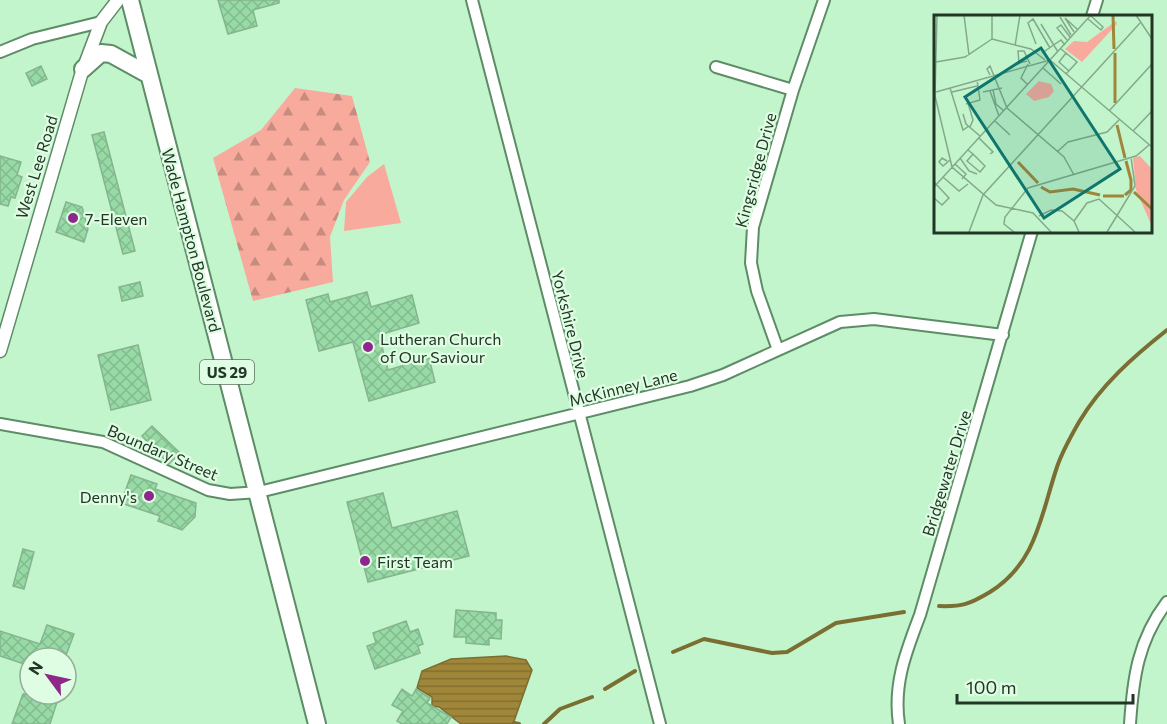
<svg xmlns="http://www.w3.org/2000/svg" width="1167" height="724" font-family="Commissioner,sans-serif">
<defs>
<pattern id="forest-firs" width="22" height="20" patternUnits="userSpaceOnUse" patternTransform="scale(1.5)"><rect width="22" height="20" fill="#f8aa9d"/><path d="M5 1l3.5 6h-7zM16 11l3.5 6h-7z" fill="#c88b80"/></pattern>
<pattern id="water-rules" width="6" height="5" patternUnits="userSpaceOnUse" patternTransform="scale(1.5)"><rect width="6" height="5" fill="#a08639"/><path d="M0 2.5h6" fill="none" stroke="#826e30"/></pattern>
<pattern id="building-cross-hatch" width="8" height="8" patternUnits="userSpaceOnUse" patternTransform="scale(1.5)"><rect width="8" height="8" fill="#97daa5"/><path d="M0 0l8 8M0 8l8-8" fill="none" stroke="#82bc8e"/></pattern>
</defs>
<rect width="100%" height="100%" fill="#c3f5cc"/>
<!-- green -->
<path fill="#f8aa9d" d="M384,164l17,59 -57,8 2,-29 21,-25z"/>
<!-- forest -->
<path fill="url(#forest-firs)" d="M295,88l57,8 18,66 -26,38 -14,37 3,45 -80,19 -40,-143 48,-28z"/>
<!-- water -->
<path fill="url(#water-rules)" stroke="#7a6e33" stroke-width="1.5" d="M506,656l20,4 6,10 -19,54h-52l-22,-17 -7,-1v-9l-15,-9 5,-17 29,-12z"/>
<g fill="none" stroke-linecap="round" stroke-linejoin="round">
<!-- stream -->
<path stroke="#7a6e33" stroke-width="4" d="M939,606c23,1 31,-2 51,-14 47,-29 51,-78 67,-125 5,-15 14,-31 22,-45 22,-37 55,-66 88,-92
M673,652l31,-13 68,14 15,-1 49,-29 68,-11
M605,689l30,-18
M514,723l5,1
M544,724l16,-15 32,-12"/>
</g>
<!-- building -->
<path fill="url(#building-cross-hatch)" stroke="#84b58e" stroke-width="1.5" d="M218,0h61v3l-26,7 4,16 -29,8z
M41,66l6,13 -15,7 -6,-13z
M104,132l31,119 -12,3 -31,-119z
M0,156l21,6 -4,13 5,2 -7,21 -4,-1 -3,9 -8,-2z
M66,202l16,5 6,22 -4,13 -28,-10z
M140,282l3,14 -21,5 -3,-14z
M367,292l4,15 41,-12 7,28 -40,12 9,35 41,-12 6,24 -66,19 -16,-59 -34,9 -13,-51 22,-6 2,8z
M138,345l13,55 -40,10 -13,-55z
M152,426l28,27 -11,11 -27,-28z
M131,475l26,9 -2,5 41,14 -1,14 -13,13 -24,-9 2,-5 -39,-13z
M383,493l9,35 65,-17 12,45 -101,26 -21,-80z
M23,549l11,3 -10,37 -11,-3z
M456,610l40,3v7h6l-1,19 -12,-1v7l-23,-2v-6h-12z
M406,621l4,11 8,-3 5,15 -5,2 2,7 -45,16 -8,-23 9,-3 -3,-10z
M47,625l27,9 -9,24h-35v8l-30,-10v-25l40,13z
M402,689l10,7 4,-7 14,9 -3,5 24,14 -4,7h-45l-5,-3 6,-10 -11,-6z
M23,694h30l-2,6 6,2 -7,22h-38z"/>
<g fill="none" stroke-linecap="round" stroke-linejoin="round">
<!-- minor casing -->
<g stroke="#5d8c67" stroke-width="14">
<path id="minor" d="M472,0l188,724
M1092,16l5,-16
M0,52l32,-13 69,-17
M716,67l77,23
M778,350l-21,-59 -6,-28 2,-36 40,-137 31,-90
M0,424l103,18 105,48 22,4 29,-2 431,-106 33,-11 117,-53 34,-3 129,16
M899,724c-6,-40 7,-72 21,-109l112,-384
M1130,724c3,-46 8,-84 37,-122"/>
</g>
<!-- tertiary casing -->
<g stroke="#5d8c67" stroke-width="15">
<path id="tertiary" d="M0,351l81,-276 20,-53 17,-22"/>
</g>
<!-- primary casing -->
<g stroke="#5d8c67" stroke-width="20">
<path id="primary" d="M130,0l187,724
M83,69l18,-16 10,1 38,21"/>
</g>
<!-- minor -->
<use href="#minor" stroke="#fff" stroke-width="10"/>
<!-- tertiary -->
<use href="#tertiary" stroke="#fff" stroke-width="12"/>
<!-- primary -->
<use href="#primary" stroke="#fff" stroke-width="16"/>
</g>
<!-- markers -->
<g fill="#8f268b" stroke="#dffde3" stroke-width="2">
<circle cx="73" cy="218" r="6"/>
<circle cx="368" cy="347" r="6"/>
<circle cx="149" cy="496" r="6"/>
<circle cx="365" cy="561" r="6"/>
</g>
<g text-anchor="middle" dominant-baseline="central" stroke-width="4.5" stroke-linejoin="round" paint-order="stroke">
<!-- shield labels -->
<rect fill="#dffde3" stroke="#5b725f" stroke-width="1.5" x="200" y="360" width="54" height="24" rx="4.5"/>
<g font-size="15" font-weight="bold" fill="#223626">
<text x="227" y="372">US 29</text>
</g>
<!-- street labels -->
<g font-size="16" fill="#223626" stroke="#dffde3">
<text transform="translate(36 167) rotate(-73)">West Lee Road</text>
<text transform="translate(755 170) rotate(-75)">Kingsridge Drive</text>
<text transform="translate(192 240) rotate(75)">Wade Hampton Boulevard</text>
<text transform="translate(571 324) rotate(76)">Yorkshire Drive</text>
<text transform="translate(623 387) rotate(-14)">McKinney Lane</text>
<text transform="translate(163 452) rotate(23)">Boundary Street</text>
<text transform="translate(946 473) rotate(-73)">Bridgewater Drive</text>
</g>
<!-- poi labels -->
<g font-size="16" fill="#223626" stroke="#dffde3" text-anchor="start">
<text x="85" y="218">7-Eleven</text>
<text x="380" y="338">Lutheran Church<tspan x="380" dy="18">of Our Saviour</tspan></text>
<text x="137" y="496" text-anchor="end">Denny's</text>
<text x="377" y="561">First Team</text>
</g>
</g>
<!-- overview -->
<g transform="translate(934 15)">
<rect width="218" height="218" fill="#c3f5cc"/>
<path d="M206,141l11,12v56l-15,-34 -3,-32z" fill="#f8aa9d"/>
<path d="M182,6l1,3 -35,38 -17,-13 9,-8 13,1zM105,66l12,3 3,7 -5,6 -15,4 -8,-7z" fill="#f8aa9d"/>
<path fill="none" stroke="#a08639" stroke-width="3" d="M179,0l1,34M181,88v-50M183,110l8,33M84,147l20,21M107,172l9,5 23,-3 27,6M200,177l18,17M191,180l6,-5v-10l-5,-19M169,181h21"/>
<path fill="none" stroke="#83a98a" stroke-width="1.5" d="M3,0l-2,81 17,71 44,38 37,8 18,19M30,0l5,40M202,0l16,24M126,2l11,18M154,4l13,11 2,-3 -12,-11M107,9l17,28M140,17l-9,-14 12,11M58,24l39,10 14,11M58,24v-24M133,25l-10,-12 4,-3 9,12M102,29l-8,-21 5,-4 17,29M81,31l5,-31M127,34l16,13 -11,12M108,38l19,-13 4,5M132,38l-7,9 10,9M93,46l-8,2 -1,-12h6l6,13M2,47l29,-5 27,-18M109,53l18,16M56,60l-3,-6 3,-3 17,42 57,49 10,18M93,69l-6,-6 7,-14M16,73l13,42 6,-4M59,75l3,14 8,7M56,76l9,25M2,77l114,-32 102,87M18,77l25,-6M49,77l19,-4M34,88l5,17 -3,7M32,89l14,-4 -3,-20M175,96l43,-47M29,99l3,10 14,12M61,106l15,14M199,116l19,-20M45,123l14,14 -3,2M34,135l5,4 12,12 -5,6 -13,-11 6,-7M123,137l11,-10 39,-10 12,-12M26,143l9,13 8,3M13,146l-5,-3 -3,4 4,4 7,-6M21,149l11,10 -4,5M9,162l16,14 9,-7M0,167l15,16 -7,7 -8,-7M0,172l157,-172M105,201l12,-6 11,1 12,10 5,11M140,206l13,-18 12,-4 36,33M35,217l14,-37 157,-172M80,217l-10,-8 1,-7 23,-29 108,-32 13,-11M173,217l28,-46 -4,-29"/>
<path fill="#0f766e" fill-opacity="0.15" stroke="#0f766e" stroke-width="3" d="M107,33l79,121 -76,49 -79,-121z"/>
<rect width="218" height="218" fill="none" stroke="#223626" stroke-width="3"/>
</g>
<!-- north arrow -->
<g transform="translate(48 676) rotate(303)"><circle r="28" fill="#dffde3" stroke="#93ad97" stroke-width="1.5"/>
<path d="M0-4.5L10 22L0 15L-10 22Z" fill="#8f268b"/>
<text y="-9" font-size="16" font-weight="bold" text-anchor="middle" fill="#223626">N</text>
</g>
<!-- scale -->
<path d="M957 694v9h176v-9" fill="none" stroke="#223626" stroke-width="3"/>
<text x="966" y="694" font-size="18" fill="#223626" stroke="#dffde3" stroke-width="4.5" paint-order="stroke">100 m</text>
</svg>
